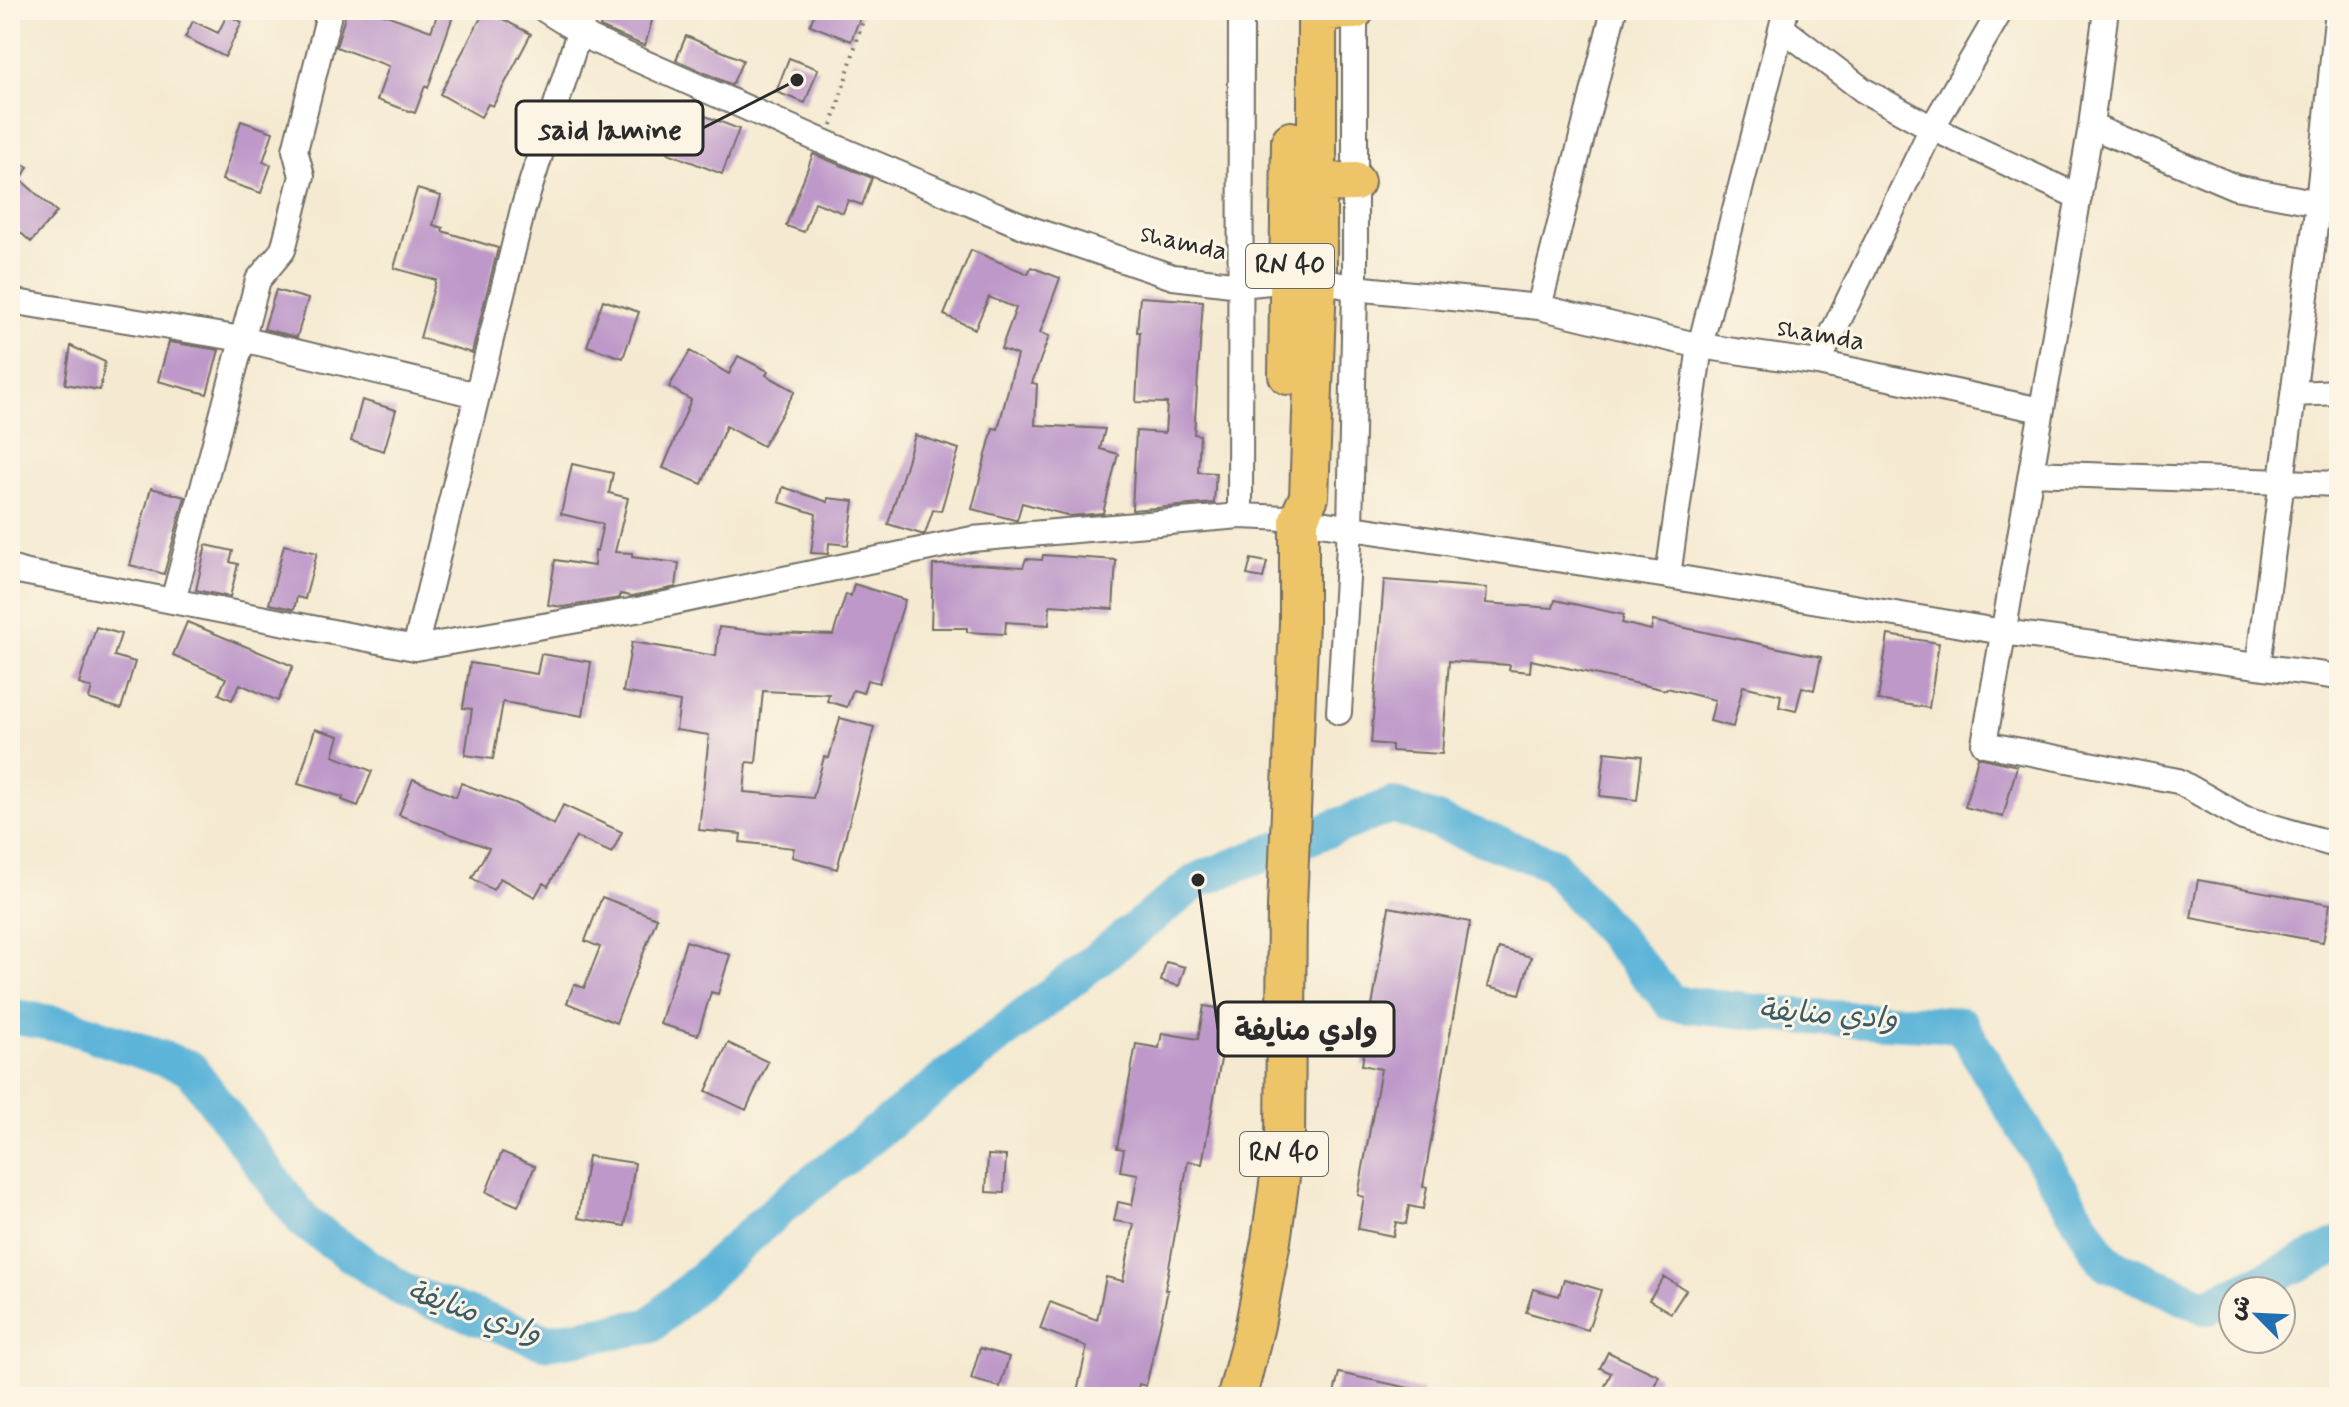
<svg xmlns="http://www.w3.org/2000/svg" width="2349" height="1407" font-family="Mynerve,'Playpen Sans Arabic',sans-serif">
<rect width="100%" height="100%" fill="#fcf5e5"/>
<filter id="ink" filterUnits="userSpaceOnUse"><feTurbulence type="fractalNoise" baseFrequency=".0125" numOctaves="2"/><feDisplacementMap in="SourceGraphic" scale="16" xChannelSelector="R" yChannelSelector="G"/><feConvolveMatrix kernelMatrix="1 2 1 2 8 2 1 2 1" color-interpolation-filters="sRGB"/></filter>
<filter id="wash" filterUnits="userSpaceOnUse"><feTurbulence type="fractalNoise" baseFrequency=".006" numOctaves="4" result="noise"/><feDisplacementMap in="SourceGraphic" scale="32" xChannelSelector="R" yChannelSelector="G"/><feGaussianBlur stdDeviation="1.8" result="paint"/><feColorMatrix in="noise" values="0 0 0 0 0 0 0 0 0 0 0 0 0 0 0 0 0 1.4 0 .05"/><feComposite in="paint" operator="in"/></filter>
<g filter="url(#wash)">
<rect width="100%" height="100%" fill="#f5ead1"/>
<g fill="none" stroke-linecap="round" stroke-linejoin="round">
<!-- river -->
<path stroke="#5bb4d8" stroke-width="36" d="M10,1016l59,10 121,42 115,155 101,69 140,50 104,-16 130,-118 418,-328 195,-75 159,59 120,139 121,13 168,9 144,237 101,45 27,-12
M2241,1291l98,-46"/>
</g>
<g id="blocks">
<!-- building -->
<path fill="#bd98c9" d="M347,10h25l59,21 8,-21h16l-27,78 -3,-2 -10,27 -38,-13 12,-34 -53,-19z
M485,10l46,24 -38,72 -5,-2 -7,13 -41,-23z
M605,10h50l-10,36 -45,-19z
M816,10h47l-12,31 -41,-16z
M227,15l15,7 -17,35 -40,-20 8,-16 25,12z
M686,36l57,24 -11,25 -56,-25z
M789,58l29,11 -13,34 -29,-11z
M685,108l54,21 -17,45 -54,-21z
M241,121l32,11 -10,30 8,3 -10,28 -39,-13z
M813,154l59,24 -10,27 -14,-5 -5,13 -28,-11 -11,30 -18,-6z
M10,157l18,10 -7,13 36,32 -26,30 -21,-19z
M417,189l24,7 -8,29 10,3 -1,3 56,17 -26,105 -52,-15 16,-58 -42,-12z
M971,250l57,24 3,-7 29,11 -20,55 9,3 -17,47 5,1 -2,41 70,4 -5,20 18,5 -15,59 -33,3 -48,-13 -5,17h-2l-43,-11 21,-81 5,1 19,-74 -16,-6 15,-41 -27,-11 -14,32 -31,-14z
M276,290l32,9 -11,38 -33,-8z
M1140,297l63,4 -9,133 6,1 -2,37 18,1 -2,30 -82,7 4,-79 29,2 2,-30 -31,-1 4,-70h-3z
M603,300l36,12 -16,46 -36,-12z
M169,342l50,8 -12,44 -49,-13z
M71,346l34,16 -5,28 -35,-6z
M690,351l39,23 9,-18 30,15 -2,4 29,16 -32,55 -37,-20 -24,58 -39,-16 28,-68 -22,-13z
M362,400l34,10 -12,41 -33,-10z
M915,435l44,14 -18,62 -8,-1 -8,24h-4l-33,-10z
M572,464l41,9 -4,20 19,5 -13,54 17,1v4l47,6 -3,24 -44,9 -12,-2v4l-57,9 -15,-2 7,-45 39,6 1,-15h2l6,-27 -42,-10z
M783,487l45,15v-4l26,3 -6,44 -19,-2 -1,11 -17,-1 5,-39 -37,-12z
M151,488l34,9 -21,77 -34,-9z
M206,545l27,6 -3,11 8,2 -8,33 -34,-7z
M284,545l33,8 -12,46 -8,-2 -3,12 -25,-5z
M1043,555l73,5 -3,49 -63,-4 -1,20 -43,-3 -1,12 -38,-2v-4h-36l2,-63 43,-1 47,3 3,-8 16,1z
M1251,559l16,3 -4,16 -16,-3z
M1384,580l103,8 -1,15 67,5 2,-8 69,15 -2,8 29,7 2,-9 168,36 -7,33 -12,-3 -6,24 -17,-4 2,-12 -38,-9 -10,41 -23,-6 5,-21 -48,-12 -1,2 -135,-30 -1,12 -21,-2 1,-5 -61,-4 -7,93 -50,-3v-6l-21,-2z
M854,584l51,16 -26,83 -12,-3 -4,13 -10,-3 -6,17 -20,-6 2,-7 -66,-3 -7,72 -9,-1 -3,30 69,6 11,-41 5,1 11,-40 34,9 -37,142 -45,-12 2,-9 -54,-6 1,-8 -42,-4 10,-95 -33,-5 4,-28 -57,-10 9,-50 84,14 3,-29 54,6 60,2 13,-41 5,2z
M187,622l106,44 -15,35 -38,-17 -8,16 -13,-6 7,-16 -53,-23z
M96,627l25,7 -7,22 21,6 -14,47 -32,-10 3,-11 -13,-4z
M1888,635l51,8 -10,65 -51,-8z
M541,654l50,8 -8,54 -80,-14 -10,57 -28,-4 7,-46 -9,-1 7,-45 67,11z
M315,729l24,7 -6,20 39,15 -14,35 -16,-6 1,-3 -45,-13z
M1605,752l37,4 -5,44 -37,-4z
M1978,757l39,9 -14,51 -38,-10z
M413,779l43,18 5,-14 53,20 40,22 9,-20 59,27 -10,21 -36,-16 -28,49 -5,-3 -8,14 -35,-19 -7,12 -21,-12 17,-30 -90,-33z
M2198,880l132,24 -7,38 -132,-24z
M602,897l55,21 -41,105 -49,-20 7,-19 10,4 16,-41 -15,-6z
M1389,907l81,15 -47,264 4,1 -4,22 -14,-3 -3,18 -10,-2 -3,14 -35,-7 6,-32 -6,-2 23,-126 -19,-4z
M686,941l44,14 -12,39 -7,-2 -13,43 -38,-11z
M1499,948l32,9 -11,37 -32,-8z
M1166,962l19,5 -6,19 -18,-5z
M1204,1006l26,4 -28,154 -14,-3 -23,129h3l-22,96 -7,-2 -3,13h-60l11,-50 -47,-18 10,-27 47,18 9,-43 17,4 11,-57 -20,-3 4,-19 14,3 6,-31 -18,-3 4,-22 -7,-1 19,-104 23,4 3,-15 36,6z
M728,1043l40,19 -22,48 -40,-19z
M502,1152l33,14 -17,40 -32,-14z
M988,1155l18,1 -2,37 -18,-1z
M588,1156l47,7 -10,63 -47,-8z
M1664,1277l22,13 -15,23 -22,-13z
M1564,1279l37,11 -13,40 -62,-18 7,-23 26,7z
M980,1348l29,9 -9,30 -29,-8z
M1608,1352l51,24 -10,21h-49l11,-24 -11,-5z
M1339,1373l84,18 -1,6h-89z"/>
</g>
</g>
<g filter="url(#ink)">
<use href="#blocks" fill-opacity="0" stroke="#726e65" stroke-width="2"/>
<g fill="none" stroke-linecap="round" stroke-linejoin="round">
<!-- street casing -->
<g stroke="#726e65" stroke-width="28">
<path id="street" d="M545,10l46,29 235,104 202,85 145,49 67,8 49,-5h28l38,8 184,19 161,39 118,17 223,47
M2106,10l-15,116 -107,618 194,37 65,37 96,28
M1782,28l81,62 69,38 147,69
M2091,126l144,61 104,20
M10,301l232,38 235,56
M1539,307l75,-297
M1818,363l114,-235 69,-118
M2293,394l46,-2
M2031,473l308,11
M1240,516l1,-506
M10,568l13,4 392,76 227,-39 330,-70 268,-23 47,2 381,58 335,56 336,45
M1668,576l32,-230 86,-336
M173,601l85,-321 25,-30 19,-74 -7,-26 35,-140
M415,648l108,-439 63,-199
M2258,666l60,-463 20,-193
M1339,712l11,-184 5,-240v-278"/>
</g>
<!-- primary casing -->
<g stroke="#726e65" stroke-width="42">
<path id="primary" d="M1317,11l38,-1
M1317,183l38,-1
M1288,375l3,-234
M1237,1397l18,-72 16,-84 14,-100 2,-235 12,-284v-103l10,-22 8,-217v-270"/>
</g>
<!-- path -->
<path stroke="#726e65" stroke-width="4" stroke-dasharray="2 6" stroke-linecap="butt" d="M832,125l34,-115"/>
<!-- street -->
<use href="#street" stroke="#fff" stroke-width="24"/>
<!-- primary -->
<use href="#primary" stroke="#eec469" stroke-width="38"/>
</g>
</g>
<g text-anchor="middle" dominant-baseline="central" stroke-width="6" stroke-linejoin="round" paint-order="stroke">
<!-- shield labels -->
<g fill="#fcf5e5" stroke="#6a6863" stroke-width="2">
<rect x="1246" y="244" width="88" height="44" rx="6"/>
<rect x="1240" y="1132" width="88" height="44" rx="6"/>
</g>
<g font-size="26" font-weight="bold" fill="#2b2b2b">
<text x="1290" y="266">RN 40</text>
<text x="1284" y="1154">RN 40</text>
</g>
<!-- street labels -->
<g font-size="28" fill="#2b2b2b" stroke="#fcf5e5">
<text transform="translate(1184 243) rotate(13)">shamda</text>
<text transform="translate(1821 335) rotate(10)">shamda</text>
</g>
<!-- water labels -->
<g font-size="30" font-style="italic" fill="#3c5b68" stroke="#fcf5e5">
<text transform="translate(1828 1015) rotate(4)">وادي منايفة</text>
<text transform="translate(474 1313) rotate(19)">وادي منايفة</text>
</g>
</g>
<!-- callouts -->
<path fill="none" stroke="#2b2b2b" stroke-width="3" d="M797 80L703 128M1198 880L1218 1029"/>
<g fill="#2b2b2b" stroke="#fcf5e5" stroke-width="3">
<circle cx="797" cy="80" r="8"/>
<circle cx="1198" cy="880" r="8"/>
</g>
<g fill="#fcf5e5" stroke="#2b2b2b" stroke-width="3">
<rect x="516" y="101" width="187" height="54" rx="8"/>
<rect x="1218" y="1002" width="176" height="54" rx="8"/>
</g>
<g font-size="30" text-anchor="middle" font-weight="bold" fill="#2b2b2b">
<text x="610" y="139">said lamine</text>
<text x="1306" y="1040">وادي منايفة</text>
</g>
<!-- margin -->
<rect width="2349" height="1407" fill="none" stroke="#fcf5e5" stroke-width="40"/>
<!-- north arrow -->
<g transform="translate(2257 1315) rotate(294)"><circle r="38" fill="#fcf5e5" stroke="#a8a49b" stroke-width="2"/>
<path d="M0-6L14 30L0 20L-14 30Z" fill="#1f6fb2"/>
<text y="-12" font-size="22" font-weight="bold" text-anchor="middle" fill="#2b2b2b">ش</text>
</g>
</svg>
